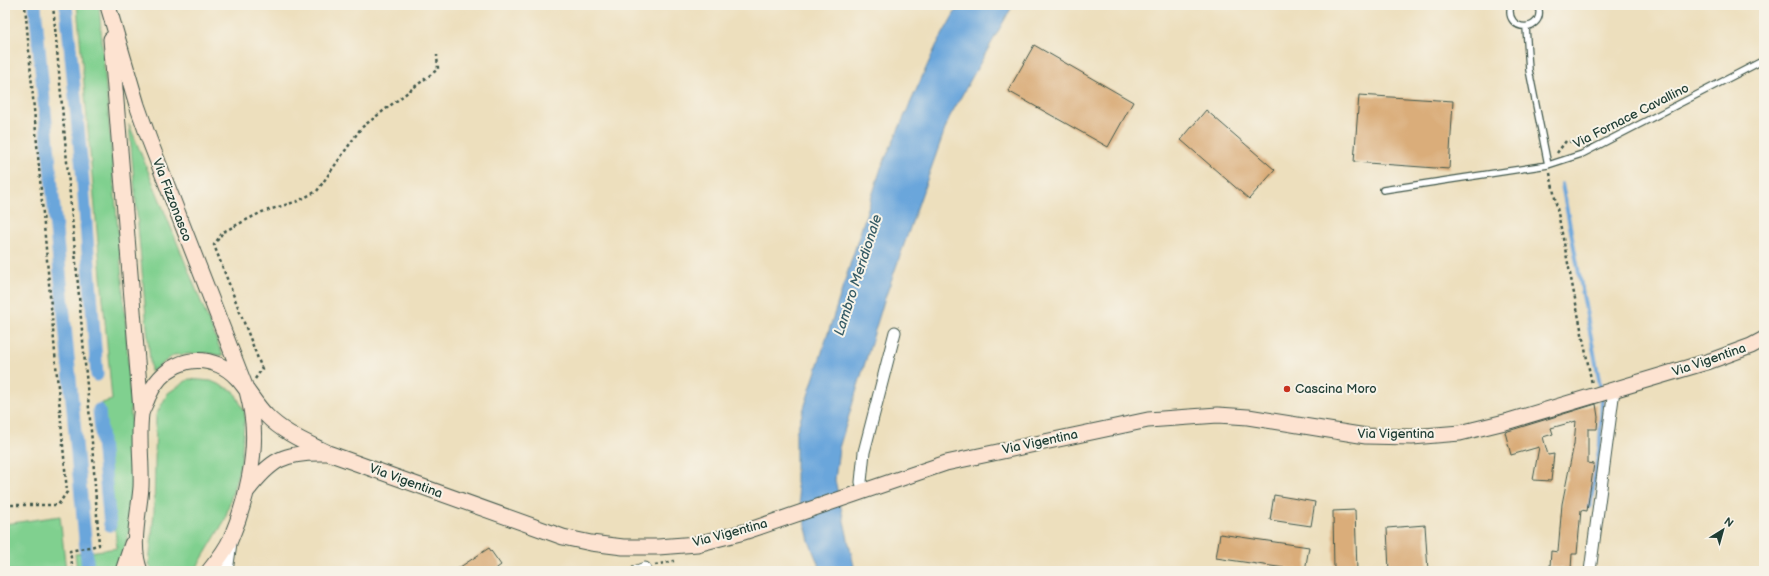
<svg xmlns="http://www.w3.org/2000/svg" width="1769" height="576" font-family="'Balsamiq Sans',sans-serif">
<rect width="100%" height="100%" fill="#f7f3e8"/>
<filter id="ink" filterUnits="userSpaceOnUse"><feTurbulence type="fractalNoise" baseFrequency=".025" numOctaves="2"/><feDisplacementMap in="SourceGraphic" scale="8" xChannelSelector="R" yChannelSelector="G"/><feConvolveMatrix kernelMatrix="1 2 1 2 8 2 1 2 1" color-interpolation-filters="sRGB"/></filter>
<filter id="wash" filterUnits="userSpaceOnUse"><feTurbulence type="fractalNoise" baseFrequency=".012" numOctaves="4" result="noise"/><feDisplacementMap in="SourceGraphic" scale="16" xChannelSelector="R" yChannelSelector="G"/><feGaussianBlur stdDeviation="0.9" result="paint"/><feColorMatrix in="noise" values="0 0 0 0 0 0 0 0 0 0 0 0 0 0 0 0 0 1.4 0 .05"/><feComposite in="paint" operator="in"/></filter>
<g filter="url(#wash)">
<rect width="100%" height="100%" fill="#eddfbd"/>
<!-- green -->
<path fill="#80d08f" stroke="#508662" d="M77,5h22l27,321 9,161 -2,32 -15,52h-41l-2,-17 42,-6 -15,-145 10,-3z
M129,124l94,232 -16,-3 -33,2 -23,17z
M189,379l22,2 23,10 11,22 -4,49 -16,58 -28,47 -4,4h-40l-4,-6 5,-53 2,-97 12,-22z
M60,516l6,55h-61v-47z"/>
<!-- water -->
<path fill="#6aa6db" stroke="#447288" d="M959,5h54l-64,113 -65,183 -45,147 -4,32 20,91h-34l-12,-30 -13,-58v-50l85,-265 55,-122z"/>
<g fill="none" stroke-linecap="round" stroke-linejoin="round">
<!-- stream -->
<path stroke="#6aa6db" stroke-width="4" d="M1562,184l39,206
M1590,507l10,-63 2,-47"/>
<!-- canal -->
<path stroke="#6aa6db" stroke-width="13" d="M35,5l53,566
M66,5l16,164 15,206
M99,410l11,115"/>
</g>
<g id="blocks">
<!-- building -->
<path fill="#daad7a" d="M1034,45l99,57 -25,45 -100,-56z
M1359,95l94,6 -4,68 -95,-7z
M1206,110l69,60 -26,29 -68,-59z
M1596,404l2,13 -1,12h-9v34l6,1 -7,47 -6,-1 -4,44h-5l-1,15 -21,-2 1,-16 7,1 4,-48 12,-60 2,-23 -25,7 2,6 -10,3 5,18 6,-1 -3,27 -18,-1 6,-33 -28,8 -6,-23z
M1274,495l41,7 -4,24 -41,-6z
M1355,510l2,61h-23l-1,-60z
M1425,525l3,46h-39l-2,-43z
M1220,534l89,13 -4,24 -89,-13z
M489,548l12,17 -8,6h-39z"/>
</g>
</g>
<g filter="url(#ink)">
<use href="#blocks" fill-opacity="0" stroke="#3e5549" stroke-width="1"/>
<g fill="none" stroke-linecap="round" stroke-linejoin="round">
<!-- service casing -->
<g stroke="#3e5549" stroke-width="8">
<path id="service" d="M1511,5c-8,28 36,29 27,0
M1526,27l3,43 19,95
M1383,190l165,-25 34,-11 182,-94"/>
</g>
<!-- minor casing -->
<g stroke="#3e5549" stroke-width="13">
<path id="minor" d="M864,490l-3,-8 3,-30 31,-120
M637,571l8,-3
M1590,571l24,-181"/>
</g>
<!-- tertiary casing -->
<g stroke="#3e5549" stroke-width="15">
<path id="tertiary" d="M226,571l4,-28"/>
</g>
<!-- secondary casing -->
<g stroke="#3e5549" stroke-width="17">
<path id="secondary" d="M108,6l29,99 12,34 98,252c2,8 4,16 5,24 6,37 -6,88 -21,123 -5,12 -14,23 -22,33
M111,39l30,371
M247,491c25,-32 37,-39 78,-38
M123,571l9,-27
M140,571c-10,-25 -1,-57 1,-84 1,-24 -3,-49 0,-73 1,-5 5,-11 7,-17 12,-28 40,-45 71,-32 22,9 31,34 47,50 17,18 40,27 62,38l235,84 28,6 32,4h35l39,-3 47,-12 202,-69 202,-43 70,-5 30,2 118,19 46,1 48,-4 49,-12 201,-60 41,-15 13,-7"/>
</g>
<!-- path -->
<path stroke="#3e5549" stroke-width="2.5" stroke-dasharray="3 3" stroke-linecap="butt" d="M53,5l39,437 7,103 -29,6 3,20
M1557,153l9,-12 16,2
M1550,173l42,211
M255,379l7,-10 -48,-124 9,-13 39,-20 36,-11 19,-10 44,-63 77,-59 -1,-14
M5,505h53l9,-13 -42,-487
M655,565l19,-4"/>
<!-- service -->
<use href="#service" stroke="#fff" stroke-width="5.5"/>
<!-- minor -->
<use href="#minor" stroke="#fff" stroke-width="11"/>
<!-- tertiary -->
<use href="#tertiary" stroke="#fff" stroke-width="13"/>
<!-- secondary -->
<use href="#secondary" stroke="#fde3d1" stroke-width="15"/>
</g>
</g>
<!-- markers -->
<circle fill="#c8321e" stroke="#f7f3e8" stroke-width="1.5" cx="1287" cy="389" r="4"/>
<g text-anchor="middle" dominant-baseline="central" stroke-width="4" stroke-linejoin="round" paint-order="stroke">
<!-- street labels -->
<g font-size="13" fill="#1f3d34" stroke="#f7f3e8">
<text transform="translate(1631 116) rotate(-27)">Via Fornace Cavallino</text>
<text transform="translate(172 200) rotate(69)">Via Fizzonasco</text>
<text transform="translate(1709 360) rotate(-19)">Via Vigentina</text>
<text x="1396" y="434">Via Vigentina</text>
<text transform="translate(1040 442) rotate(-12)">Via Vigentina</text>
<text transform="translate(406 481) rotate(20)">Via Vigentina</text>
<text transform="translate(730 533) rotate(-15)">Via Vigentina</text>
</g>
<!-- poi labels -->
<g font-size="13" fill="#1f3d34" stroke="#f7f3e8" text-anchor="start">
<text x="1295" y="389">Cascina Moro</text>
</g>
<!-- water labels -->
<g font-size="14" font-style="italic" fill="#365c66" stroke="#f7f3e8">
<text transform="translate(858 275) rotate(-72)">Lambro Meridionale</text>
</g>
</g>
<!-- margin -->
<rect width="1769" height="576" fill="none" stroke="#f7f3e8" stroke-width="20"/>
<!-- north arrow -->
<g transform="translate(1723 530) rotate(37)" stroke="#f7f3e8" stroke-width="3" paint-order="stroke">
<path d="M0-3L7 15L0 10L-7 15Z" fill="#1f3d34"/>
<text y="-6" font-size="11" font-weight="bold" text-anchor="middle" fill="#1f3d34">N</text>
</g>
</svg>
